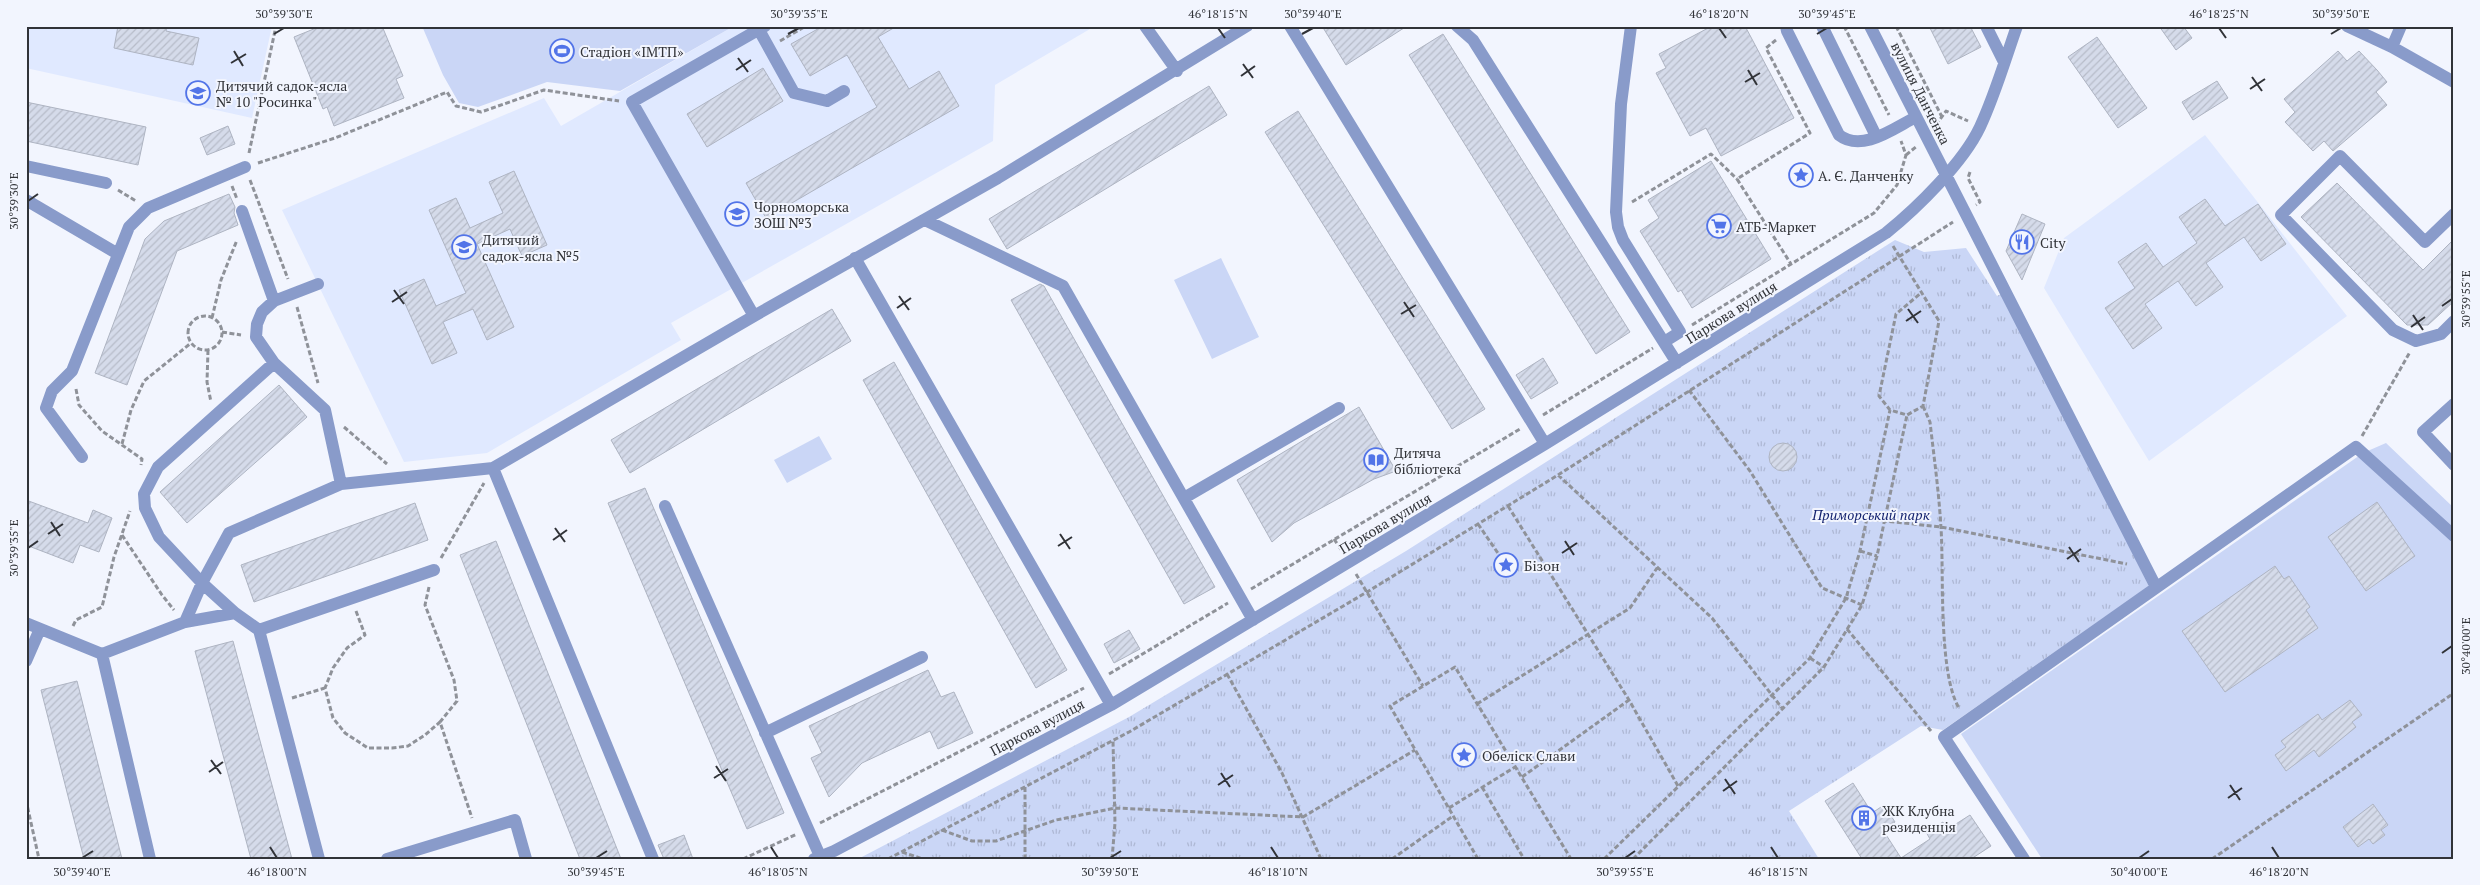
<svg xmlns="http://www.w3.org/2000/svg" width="2480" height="885" font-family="'PT Serif',serif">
<defs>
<pattern id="park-tufts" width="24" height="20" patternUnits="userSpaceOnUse" patternTransform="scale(1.25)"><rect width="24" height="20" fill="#cad6f6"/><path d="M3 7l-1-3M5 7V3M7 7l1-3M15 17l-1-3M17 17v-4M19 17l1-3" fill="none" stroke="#aeb8d4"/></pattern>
<pattern id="building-hatch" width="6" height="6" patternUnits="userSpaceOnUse" patternTransform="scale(1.25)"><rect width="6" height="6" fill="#d5dbea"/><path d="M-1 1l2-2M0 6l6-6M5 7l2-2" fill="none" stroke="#b7bcc9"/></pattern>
</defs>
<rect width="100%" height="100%" fill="#f2f5fe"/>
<!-- built -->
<path fill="#e0e9ff" d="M26,26h246l-20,92 -226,-50z
M734,26h361l-100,59 -2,56 -322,182 10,17 -194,113 -83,9 -122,-252 262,-112 17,28z
M2205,135l142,181 -198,145 -105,-173 20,-50z"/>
<!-- green -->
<path fill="#cad6f6" d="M422,26h312l-114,65 -73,-9 -69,25 -19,-4 -16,-28z
M1221,258l38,79 -47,22 -38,-79z
M819,436l13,23 -45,24 -13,-23z
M2386,443l68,65v351h-412l-81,-125 402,-281z"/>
<!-- park -->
<path fill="url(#park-tufts)" d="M1895,240l29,12 42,-4 31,48 8,-4 144,294 -206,144 -22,-4 -132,85 30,48h-961l271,-142 277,-166z"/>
<!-- building -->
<path fill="url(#building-hatch)" stroke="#aeb4c2" d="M118,26h49l-1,5 33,7 -6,27 -79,-17z
M321,26h61l21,50 -7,3 8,19 -70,28 -7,-19 -4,2 -29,-72z
M823,26h74l-19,11 31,52 30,-18 20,35 -193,112 -20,-35 131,-76 -30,-52 -37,21 -19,-32z
M1322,26h85l-61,39z
M1712,26h33l49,92 -73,38 -15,-28 -16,8 -34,-63 10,-5 -7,-14z
M1929,26h41l11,21 -33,17z
M2159,26h24l9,12 -16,12z
M1443,34l187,298 -34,22 -187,-299z
M2097,37l50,71 -29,20 -50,-71z
M2338,51l9,10 12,-10 18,19 10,12 -11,10 11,13 -54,46 -9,-10 -11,10 -28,-29 10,-10 -11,-13z
M763,68l20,33 -76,46 -20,-33z
M2217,81l11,17 -35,22 -11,-18z
M1209,86l18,29 -220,134 -18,-30z
M26,102l120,25 -8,38 -112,-24z
M1298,111l187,298 -33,20 -187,-297z
M228,126l7,18 -28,11 -7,-17z
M1711,161l60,98 -79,49 -11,-18 -3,2 -38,-61 19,-13 -11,-18z
M514,171l33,74 -25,11 -12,-27 -33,15 37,83 -27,13 -14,-31 -30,13 14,31 -25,11 -33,-74 25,-11 12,27 30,-13 -37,-83 27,-12 14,30 33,-15 -14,-31z
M2337,183l86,87 31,-31v62l-26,24h-21l-106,-108z
M229,194l6,13 -1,6 4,12 -61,26 -50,134 -32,-12 50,-134 19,-18z
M2205,199l20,27 33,-22 28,40 -25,17 -17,-24 -38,26 17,24 -27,19 -18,-25 -33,23 17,24 -29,21 -28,-41 30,-20 -17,-26 28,-19 17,24 34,-24 -18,-26z
M2022,214l23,10 -23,56 -16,-29z
M1040,284l4,2 171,301 -31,17 -173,-304z
M832,309l19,32 -221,132 -19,-33z
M1543,358l15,25 -27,16 -15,-24z
M894,362l173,308 -31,18 -173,-308z
M279,385l28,32 -120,106 -27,-31z
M1359,407l37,64 -22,8 -80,44 -22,19 -35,-62z
M1769 457a14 14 0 1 1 28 0a14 14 0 1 1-28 0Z
M645,488l139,325 -37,16 -139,-326z
M26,500l62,23 5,-13 19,8 -13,34 -19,-7 -7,18 -47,-18z
M2377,502l38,54 -49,35 -38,-54z
M415,503l13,37 -174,62 -13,-37z
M496,541l125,318h-41l-120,-304z
M2275,566l9,13 5,-3 21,31 -4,3 12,18 -93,64 -43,-61z
M1129,630l11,19 -26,14 -10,-19z
M233,641l59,218h-41l-56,-208z
M928,670l13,27 13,-5 19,41 -35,16 -8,-18 -68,32 -33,34 -18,-39 11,-5 -13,-27z
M77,681l45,178h-38l-43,-169z
M2350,700l12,15 -10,7 4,5 -37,30 -5,-7 -28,21 -11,-16 11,-8 -5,-6 37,-27 4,6z
M1853,783l19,30 12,-8 11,17 -12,8 18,28 29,-19 -4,-7 17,-10 5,7 22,-14 21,31 -20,13h-109l-37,-58z
M2373,804l15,21 -7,5 4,5 -12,9 -4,-5 -11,8 -15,-20z
M684,835l9,24h-29l-6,-14z"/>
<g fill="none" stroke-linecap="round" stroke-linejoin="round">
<!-- path -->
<path stroke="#8f9299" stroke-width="3" stroke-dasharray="5 2.5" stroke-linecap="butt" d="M1844,26l45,89
M1896,26l46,91
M1776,40l-10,8 44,85 -73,46 54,85
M780,41l26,-15
M1936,125l10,-14 22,10
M249,153l27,-127
M1906,155l11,-9
M258,163l77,-25 112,-46 9,14 25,6 63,-22 75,11
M1970,172l-2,6 12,24 -4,3
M250,180l38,99
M232,186l5,13
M118,190l18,11
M1632,202l79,-48 26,25
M1893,246l46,75 -16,85 -16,9 -17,-5 -11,-14 17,-82 25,-21
M297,307l21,76
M188 333a17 17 0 1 1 34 0a17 17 0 1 1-34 0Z
M212,318l9,-38 16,-40
M1692,325l182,-112 23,-28 9,-30 -5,-14
M222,332l19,3
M208,350l-1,32 4,20
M76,389l3,16 23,26 40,28 -1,6
M1689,390l61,81 72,117 40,17
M1923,406l7,16c4,35 9,71 11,106 3,44 -3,145 18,180
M1543,415l110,-67
M344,427l43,37
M2362,436l48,-84
M122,444l9,-34 13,-29 47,-38
M1558,475l154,143 70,90
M1508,506l121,194 49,86
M1867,519l74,8 186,37
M1478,524l26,38
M122,535l40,60 12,15
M1334,539l8,12
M1860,551l17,5
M441,558l43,-75
M1356,574l67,112
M429,587l-4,18 29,75 3,21 -17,21 32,96
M1251,589l269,-160
M356,611l9,24 -18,13 -14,20 -8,20 8,30 12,15 23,15h24l16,-2 17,-11 15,-13
M73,626l3,-6 26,-13 12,-50 16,-46
M1847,629l84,102
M1810,658l14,9
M1109,674l119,-71
M1227,674l55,99 39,86
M292,698l33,-10
M1477,704l153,-96 27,-40
M1522,777l107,-77
M1025,787v72
M1482,787l42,72
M26,800l13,59
M1449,808l66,-41
M820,823l264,-135
M942,830l30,11h24l60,-21 59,-12 188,9 112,-67
M902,852l21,7
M743,859l54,-25
M888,859l241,-127 238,-140 191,-117 395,-253
M1112,859l3,-36 -2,-82
M1392,859l61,-43
M1478,859l-88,-153 65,-39 116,192
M1604,859l206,-201 36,-60 14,-47 30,-141
M1633,859l191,-192 38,-62 15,-49 30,-141
M2212,859l242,-166"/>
<!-- minor -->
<path stroke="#899bca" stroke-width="12" d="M1145,26l32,45
M1290,26l255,418
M1457,26l16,14 204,323
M1631,26l-10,78 -5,108 2,15 5,13 57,92 -16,10
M1786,26l1,5 52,104c23,18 55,-7 77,-18
M1822,26l54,110
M1870,26l286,561
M1986,26l18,36
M2347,26l45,21 62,35
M759,30l35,63 33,8 17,-10
M2392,47l9,-21
M26,166l80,17
M26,200l92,54
M242,211l32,90
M2454,214l-29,28 -85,-86 -59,59 112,115 23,11 25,-7 13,-13
M925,220l138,66 190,334
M855,258l256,447
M754,316l-122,-214 133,-76
M274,363l-18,-26 1,-13 5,-12 12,-11 44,-17
M2454,404l-31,28 31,33
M82,457l-36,-49 6,-17 20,-20 57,-144 19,-19 97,-41
M493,468l160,391
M1184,498l155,-90
M665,506l155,350
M235,613l-33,-30 27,-50 112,-49 152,-16 261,-152 244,-138 249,-152
M185,622l17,-39 -43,-46 -14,-29 -1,-14 14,-27 116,-104 51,47 16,74
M26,623l76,31
M26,661l14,-32
M765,733l157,-76
M150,859l-48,-205 83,-32 50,-9 24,17
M319,859l-60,-229 175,-60
M387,859l128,-39 11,39
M814,859l20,-8 277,-146 434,-261 341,-211c31,-25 77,-70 94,-106 15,-32 25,-67 37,-101
M2024,859l-80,-122 412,-290 98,89"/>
</g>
<!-- ticks -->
<path fill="none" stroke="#313338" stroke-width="2" d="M1218,28l7,10M1719,28l7,10M2219,28l7,10M274,34l10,-6M788,34l11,-6M1302,34l11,-6M1817,34l10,-6M2331,34l10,-6M234,51l9,15M738,58l10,14M231,63l15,-9M1243,64l10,14M736,70l15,-10M1748,70l9,15M1241,76l14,-10M2252,77l10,14M1745,82l15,-9M2250,89l15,-10M28,201l10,-7M394,290l10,14M899,296l10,14M392,302l15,-10M1404,302l10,15M2442,306l10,-7M897,308l14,-10M1908,309l10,14M1401,314l15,-9M2413,315l10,15M1906,321l15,-10M2411,327l14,-10M51,522l9,14M555,528l10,14M48,534l15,-10M1060,534l10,15M553,540l14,-10M1565,541l9,14M1058,546l14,-9M2069,547l10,15M28,548l10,-7M1562,553l15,-10M2067,559l14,-10M2442,653l10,-7M211,760l10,14M716,766l10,15M209,772l14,-10M1221,773l9,14M714,778l14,-9M1725,779l10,15M1218,785l15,-10M2230,785l10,15M1723,791l14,-10M2228,798l14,-10M270,847l7,11M771,847l7,11M1271,847l7,11M1771,847l7,11M2272,847l7,11M82,858l11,-7M596,858l11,-7M1110,858l11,-7M1625,858l10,-7M2139,858l10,-7"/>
<!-- icons -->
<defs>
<g id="stadium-ring" transform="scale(1.25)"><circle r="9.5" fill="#f2f5fe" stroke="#5274e8" stroke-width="1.5"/><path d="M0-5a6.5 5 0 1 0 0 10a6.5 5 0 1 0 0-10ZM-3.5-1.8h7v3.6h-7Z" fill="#5274e8"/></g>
<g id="school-ring" transform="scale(1.25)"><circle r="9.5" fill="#f2f5fe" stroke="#5274e8" stroke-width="1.5"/><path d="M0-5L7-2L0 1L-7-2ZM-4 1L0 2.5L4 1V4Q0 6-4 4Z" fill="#5274e8"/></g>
<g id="sight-ring" transform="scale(1.25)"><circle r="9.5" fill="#f2f5fe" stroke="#5274e8" stroke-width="1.5"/><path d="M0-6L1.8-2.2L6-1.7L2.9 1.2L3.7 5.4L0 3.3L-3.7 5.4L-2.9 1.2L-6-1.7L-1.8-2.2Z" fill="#5274e8"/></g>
<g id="supermarket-ring" transform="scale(1.25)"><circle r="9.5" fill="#f2f5fe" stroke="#5274e8" stroke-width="1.5"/><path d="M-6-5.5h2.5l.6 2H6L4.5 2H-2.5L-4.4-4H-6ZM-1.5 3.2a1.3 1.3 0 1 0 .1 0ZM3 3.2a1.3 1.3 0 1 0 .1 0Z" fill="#5274e8"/></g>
<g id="restaurant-ring" transform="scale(1.25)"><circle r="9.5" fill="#f2f5fe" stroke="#5274e8" stroke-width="1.5"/><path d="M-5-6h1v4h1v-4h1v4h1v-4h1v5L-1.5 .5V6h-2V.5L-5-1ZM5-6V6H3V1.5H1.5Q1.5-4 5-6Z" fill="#5274e8"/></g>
<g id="library-ring" transform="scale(1.25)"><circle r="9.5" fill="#f2f5fe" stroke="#5274e8" stroke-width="1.5"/><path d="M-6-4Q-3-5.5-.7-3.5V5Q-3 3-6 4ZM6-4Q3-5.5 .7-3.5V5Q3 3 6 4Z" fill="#5274e8"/></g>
<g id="building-ring" transform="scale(1.25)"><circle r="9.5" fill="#f2f5fe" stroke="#5274e8" stroke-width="1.5"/><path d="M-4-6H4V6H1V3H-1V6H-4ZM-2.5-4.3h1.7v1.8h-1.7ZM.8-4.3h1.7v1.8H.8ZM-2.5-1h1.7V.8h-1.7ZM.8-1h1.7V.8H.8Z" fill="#5274e8"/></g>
</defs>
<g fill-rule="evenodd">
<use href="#stadium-ring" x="562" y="51"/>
<use href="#school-ring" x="198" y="93"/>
<use href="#sight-ring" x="1801" y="175"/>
<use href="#school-ring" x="737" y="214"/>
<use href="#supermarket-ring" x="1719" y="226"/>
<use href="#restaurant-ring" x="2022" y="242"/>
<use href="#school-ring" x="464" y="247"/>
<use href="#library-ring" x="1376" y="460"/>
<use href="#sight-ring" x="1506" y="565"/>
<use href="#sight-ring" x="1464" y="755"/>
<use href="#building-ring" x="1864" y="818"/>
</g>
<g text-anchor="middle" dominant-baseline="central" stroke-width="4" stroke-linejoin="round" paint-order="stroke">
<!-- poi labels -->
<g font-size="14" fill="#313338" stroke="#f2f5fe" text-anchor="start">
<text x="580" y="51">Стадіон «ІМТП»</text>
<text x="216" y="85">Дитячий садок-ясла<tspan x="216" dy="16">№ 10 "Росинка"</tspan></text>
<text x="1818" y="175">А. Є. Данченку</text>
<text x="754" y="206">Чорноморська<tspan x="754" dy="16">ЗОШ №3</tspan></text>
<text x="1736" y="226">АТБ-Маркет</text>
<text x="482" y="239">Дитячий<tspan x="482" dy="16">садок-ясла №5</tspan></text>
<text x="2040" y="242">City</text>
<text x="1394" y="452">Дитяча<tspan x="1394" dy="16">бібліотека</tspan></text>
<text x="1524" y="565">Бізон</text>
<text x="1482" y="755">Обеліск Cлави</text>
<text x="1882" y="810">ЖК Клубна<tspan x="1882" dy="16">резиденція</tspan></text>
</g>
<!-- street labels -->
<g font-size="14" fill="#313338" stroke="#f2f5fe">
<text transform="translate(1921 93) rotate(63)">вулиця Данченка</text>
<text transform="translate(1731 312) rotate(-32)">Паркова вулиця</text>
<text transform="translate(1385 523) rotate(-31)">Паркова вулиця</text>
<text transform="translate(1037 727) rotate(-28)">Паркова вулиця</text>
</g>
<!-- park labels -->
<g font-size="14" font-style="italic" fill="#152470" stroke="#f2f5fe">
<text x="1871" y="514">Приморський парк</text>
</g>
</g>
<!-- border -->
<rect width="2480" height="885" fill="none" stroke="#f2f5fe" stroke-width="55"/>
<rect x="28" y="28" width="2424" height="830" fill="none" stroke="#313338" stroke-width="2"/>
<g font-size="12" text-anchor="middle" fill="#313338">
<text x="284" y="18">30°39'30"E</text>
<text x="799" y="18">30°39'35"E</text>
<text x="1218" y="18">46°18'15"N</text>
<text x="1313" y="18">30°39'40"E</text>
<text x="1719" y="18">46°18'20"N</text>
<text x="1827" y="18">30°39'45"E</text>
<text x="2219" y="18">46°18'25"N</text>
<text x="2341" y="18">30°39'50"E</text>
<text transform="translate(14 201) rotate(-90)" y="4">30°39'30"E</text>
<text transform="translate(2466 299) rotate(-90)" y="4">30°39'55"E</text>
<text transform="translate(14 548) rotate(-90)" y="4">30°39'35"E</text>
<text transform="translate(2466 646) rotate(-90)" y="4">30°40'00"E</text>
<text x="82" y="876">30°39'40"E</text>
<text x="277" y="876">46°18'00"N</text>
<text x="596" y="876">30°39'45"E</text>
<text x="778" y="876">46°18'05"N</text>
<text x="1110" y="876">30°39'50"E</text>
<text x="1278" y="876">46°18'10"N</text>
<text x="1625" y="876">30°39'55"E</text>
<text x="1778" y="876">46°18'15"N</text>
<text x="2139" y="876">30°40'00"E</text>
<text x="2279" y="876">46°18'20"N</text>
</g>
</svg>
